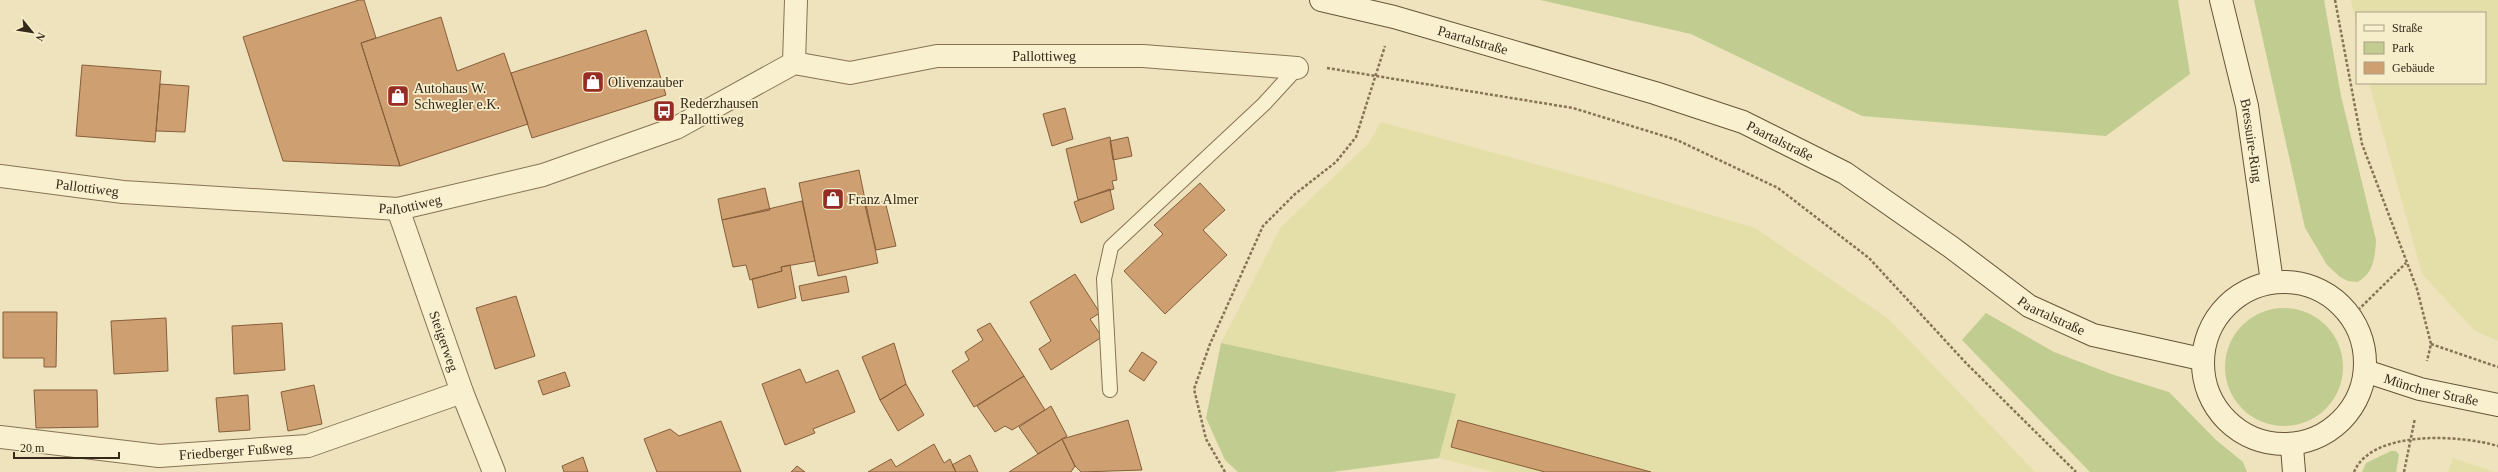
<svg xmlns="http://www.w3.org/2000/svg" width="2498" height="472" font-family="'Times New Roman',serif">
<rect width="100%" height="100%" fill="#eee3bc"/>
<!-- farmland -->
<path fill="#e4dfa9" d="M2351,0h147v341l-24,-11 -52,-56 -53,-191h116v-70h-128v16z
M1381,122l220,60 154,46 134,91 146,153h-541l-55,-14 17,-64 -235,-51 60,-116 87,-83z
M2453,458l42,14h-47z"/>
<!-- green -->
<path fill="#c0cc90" d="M1540,0h638l12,74 -84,62 -244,-20 -171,-82z
M2254,0h70l17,96 35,144c-1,16 -2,34 -19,42l-9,-1 -8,-4 -13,-12 -22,-37z
M2225 367a59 59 0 1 1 118 0a59 59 0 1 1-118 0Z
M1986,313l68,39 60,23 55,17 47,48 27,22 4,10h-157l-128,-132z
M1221,343l235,51 -17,64 -107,14h-94l-13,-12 -19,-42z
M2391,451h5l3,4 -3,17h-34l4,-9z"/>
<!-- building -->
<path fill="#ce9f70" stroke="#865e3b" d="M359,0h5l12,38 -15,5 39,123 -117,-5 -40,-124z
M441,17l16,54 47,-18 24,71 -128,42 -39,-123z
M646,30l20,65 -134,43 -21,-65z
M82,65l79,6 -6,71 -79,-6z
M160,84l29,2 -4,46 -29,-1z
M1065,108l8,31 -21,7 -9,-32z
M1110,137l7,43 -5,1 2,8 -36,11 -12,-51z
M1128,137l4,19 -19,4 -3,-19z
M859,170l19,93 -60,13 -19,-93z
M1200,183l25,27 -22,20 24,25 -62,59 -41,-43 39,-37 -9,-9z
M765,188l5,22 -48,10 -4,-21z
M1110,189l4,20 -33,14 -7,-21z
M802,201l13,60 -34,6 1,4 -32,9 -4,-15 -13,2 -11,-47z
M885,201l11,45 -20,4 -11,-44z
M790,265l6,33 -38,10 -6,-29 30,-8 -1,-4z
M1075,274l25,39 -10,6 12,18 -51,33 -12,-21 12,-8 -21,-39z
M846,276l3,16 -47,9 -3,-15z
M516,296l19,60 -40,13 -19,-61z
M3,312h54l-1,55h-12v-9h-41z
M166,318l2,53 -54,3 -3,-53z
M282,323l3,47 -51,4 -2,-48z
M990,323l34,53 -50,31 -22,-36 17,-11 -4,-8 18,-12 -6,-10z
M894,343l12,41 -26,16 -18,-43z
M1142,352l15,10 -13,19 -15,-10z
M800,369l6,14 32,-13 17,42 -42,17 2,4 -30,12 -23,-61z
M565,372l5,14 -27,9 -5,-14z
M1024,376l21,34 -33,20 -7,-4 -10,6 -18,-26z
M906,384l18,31 -26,16 -18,-31z
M314,385l8,39 -34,7 -7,-39z
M34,390h63l1,37 -62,1z
M248,395l2,35 -31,2 -3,-34z
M1051,406l16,30 -29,18 -19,-27z
M1128,420l14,50 -61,2 -6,-6 -13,-27z
M1458,420l193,52h-106l-94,-25z
M721,421l20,51h-84l-13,-33 26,-10 9,7z
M1062,439l13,27 -4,6h-62z
M934,444l10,19 6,-4 6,13h-88l23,-13 5,8z
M970,455l8,17h-22l-4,-7z
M583,457l5,15h-24l-2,-6z
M797,466l8,6h-14z"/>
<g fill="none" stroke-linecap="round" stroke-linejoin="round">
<!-- service casing -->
<g stroke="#867355" stroke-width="16">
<path id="service" d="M1110,390l-6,-111 7,-32 153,-143 33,-36"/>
</g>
<!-- minor casing -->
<g stroke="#867355" stroke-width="24">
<g id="minor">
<path d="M794,63l2,-63"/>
<path id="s1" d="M0,176l123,16 275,17 145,-34 133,-47 118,-65 56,10 87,-17h206l154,12"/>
<path id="s2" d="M398,209l64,183 32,80"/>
<path id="s3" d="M0,437l159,19 149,-10 154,-54"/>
</g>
</g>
<!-- secondary casing -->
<g stroke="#675439" stroke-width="24">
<g id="secondary">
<path id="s4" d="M1321,0l73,17 261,76 88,29 102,51 106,74 78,59 64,29 108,24"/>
<path id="s5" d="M2221,0l26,106 25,176"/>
<circle cx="2284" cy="363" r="81"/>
<path id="s6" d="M2365,371l55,18 78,16"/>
<path d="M2292,447l2,25"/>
</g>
</g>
<!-- path -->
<path stroke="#867355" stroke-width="2.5" stroke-dasharray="3 2" stroke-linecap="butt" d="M2335,0l27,144 55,145 14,55 -4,17
M1327,68l246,40 104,32 101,48 91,70 96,104 111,110
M2351,317l55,-54
M2431,344l67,23
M1225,472l-19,-33 -12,-50 16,-45 53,-118 32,-32 41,-32 20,-25 29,-91
M2354,472c18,-43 107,-37 144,-26
M2404,472l11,-54"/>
<!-- service -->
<use href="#service" stroke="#f9f0cf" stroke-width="14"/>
<!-- minor -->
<use href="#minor" stroke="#f9f0cf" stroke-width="22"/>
<!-- secondary -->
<use href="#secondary" stroke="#f9f0cf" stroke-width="22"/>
</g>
<!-- icons -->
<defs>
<g id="shop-square" transform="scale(1.15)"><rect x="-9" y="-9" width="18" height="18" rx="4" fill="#962d24" stroke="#f6edcb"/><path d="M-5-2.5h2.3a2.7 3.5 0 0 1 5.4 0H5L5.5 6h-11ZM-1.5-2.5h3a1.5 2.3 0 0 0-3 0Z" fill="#fff"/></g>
<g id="bus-square" transform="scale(1.15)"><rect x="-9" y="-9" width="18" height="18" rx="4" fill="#962d24" stroke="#f6edcb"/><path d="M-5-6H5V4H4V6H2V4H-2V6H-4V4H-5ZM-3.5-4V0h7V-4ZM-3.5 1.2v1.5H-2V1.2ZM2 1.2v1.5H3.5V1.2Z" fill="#fff"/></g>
</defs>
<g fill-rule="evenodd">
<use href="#shop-square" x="593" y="82"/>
<use href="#shop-square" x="398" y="96"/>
<use href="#bus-square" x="664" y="111"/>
<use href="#shop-square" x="833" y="199"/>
</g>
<g text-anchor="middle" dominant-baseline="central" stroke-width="3.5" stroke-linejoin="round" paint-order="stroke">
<!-- street labels -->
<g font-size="14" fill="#35291b" stroke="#f6edcb">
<text stroke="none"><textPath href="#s4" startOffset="157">Paartalstraße</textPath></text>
<text stroke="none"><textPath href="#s1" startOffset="1077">Pallottiweg</textPath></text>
<text stroke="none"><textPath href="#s5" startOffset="144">Bressuire-Ring</textPath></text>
<text stroke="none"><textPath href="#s4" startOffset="481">Paartalstraße</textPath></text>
<text stroke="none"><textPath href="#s1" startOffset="88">Pallottiweg</textPath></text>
<text stroke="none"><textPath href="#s1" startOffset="412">Pallottiweg</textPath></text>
<text stroke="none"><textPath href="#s4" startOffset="805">Paartalstraße</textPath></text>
<text stroke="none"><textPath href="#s2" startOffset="140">Steigerweg</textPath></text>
<text stroke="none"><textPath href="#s6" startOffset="69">Münchner Straße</textPath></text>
<text stroke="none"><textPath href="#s3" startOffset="237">Friedberger Fußweg</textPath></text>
</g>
<!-- poi labels -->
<g font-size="14" fill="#35291b" stroke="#f6edcb" text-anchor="start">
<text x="608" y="82">Olivenzauber</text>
<text x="414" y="88">Autohaus W.<tspan x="414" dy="16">Schwegler e.K.</tspan></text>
<text x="680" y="103">Rederzhausen<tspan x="680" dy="16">Pallottiweg</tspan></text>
<text x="848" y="199">Franz Almer</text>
</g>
</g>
<!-- legend -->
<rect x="2356" y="12" width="130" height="72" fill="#f6edcb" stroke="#a99f85"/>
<rect x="2364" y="25" width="20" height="6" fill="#f9f0cf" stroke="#a99f85"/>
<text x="2392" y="32" font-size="12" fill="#35291b">Straße</text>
<rect x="2364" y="42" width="20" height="12" fill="#c0cc90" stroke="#a99f85"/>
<text x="2392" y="52" font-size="12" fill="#35291b">Park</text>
<rect x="2364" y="62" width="20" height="12" fill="#ce9f70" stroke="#a99f85"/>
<text x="2392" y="72" font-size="12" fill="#35291b">Gebäude</text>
<!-- north arrow -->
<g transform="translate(32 32) rotate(120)" stroke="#f6edcb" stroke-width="3" paint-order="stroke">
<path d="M0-3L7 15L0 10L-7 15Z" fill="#35291b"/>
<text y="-6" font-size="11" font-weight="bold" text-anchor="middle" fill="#35291b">N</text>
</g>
<!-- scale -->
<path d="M14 452v6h105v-6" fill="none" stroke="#35291b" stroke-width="2"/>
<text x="20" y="452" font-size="12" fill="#35291b" stroke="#f6edcb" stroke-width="3" paint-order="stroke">20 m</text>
</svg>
